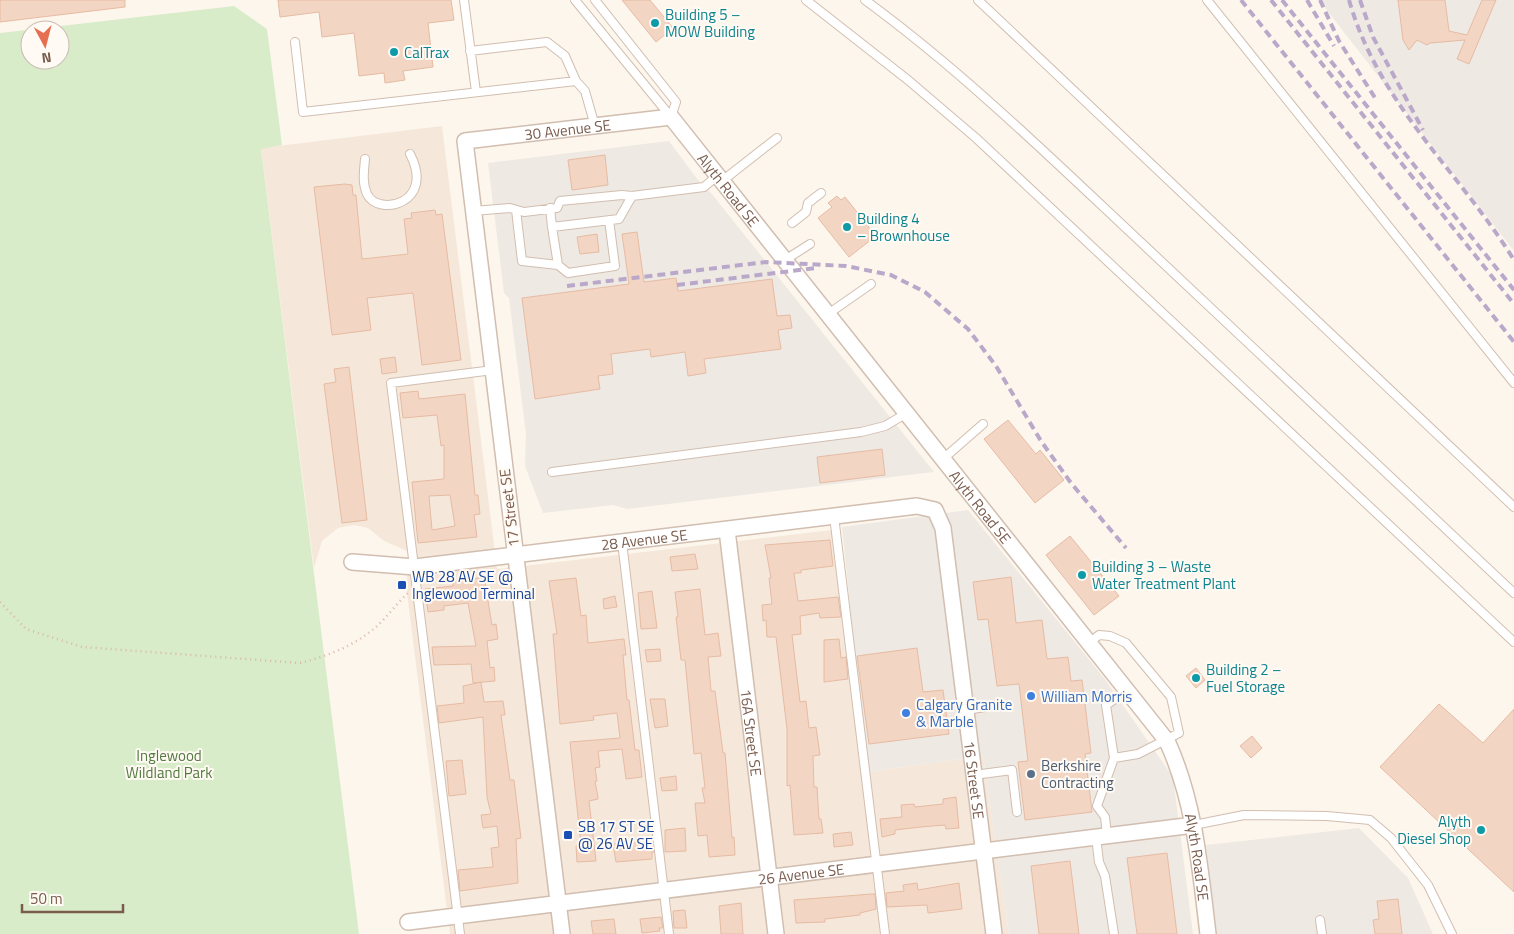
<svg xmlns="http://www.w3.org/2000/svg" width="1514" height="934" font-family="'Titillium Web',sans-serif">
<rect width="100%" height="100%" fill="#fdf6ec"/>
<!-- residential -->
<path fill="#f5e8da" d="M442,126l55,443 335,-39 35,242 116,-16 26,178h-559l-44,-349 4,-33 -26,-11 -16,-13 -14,-3 -16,3 -16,13 -8,27 -53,-420z"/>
<!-- industrial -->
<path fill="#efe9e4" d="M1319,0h195v251z
M669,141l29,39 13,13 223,279 -307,37 -14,-4 -70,8 -18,-47 1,-32 -17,-136 -5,-5 -16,-130z
M968,510l136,168 69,99 20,157h-184l-26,-178 -116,16 -25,-245z
M1359,828l49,50 25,56h-216l-11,-89z"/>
<!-- green -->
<path fill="#d8ecc9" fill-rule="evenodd" d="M234,6l33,23 15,116 -21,4 98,785h-359v-901zM30,30h30v30h-30z"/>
<!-- building -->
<path fill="#f3d5c3" stroke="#e6bba3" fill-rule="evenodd" d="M0,0h125v7l-125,15z
M278,0h173l3,20 -26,3 5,44 -30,4 2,9 -20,3 -1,-10 -25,3 -5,-43 -32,4 -3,-25 -39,5z
M622,0h28l23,28 -17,14z
M1398,0h47l4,31 18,4 15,-35h14l-27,64 -12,-5 8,-19 -35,3 -3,2 -10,-5 -8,10 -6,-10z
M605,155l3,30 -36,5 -4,-30z
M345,184l7,1 1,10h3l6,64 46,-5 -4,-35 8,-1 -1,-5 24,-3 1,5 6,-1 19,146 -39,5 -9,-72 -46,5 4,32 -39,5 -18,-148z
M837,196l4,4 4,-3 31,39 -27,21 -31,-39 14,-11 -4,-4z
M637,232l7,50 32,-4 2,13 94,-12 5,37 13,-1 2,13 -14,2 3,19 -77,10 2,14 -18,3 -3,-24 -34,5 -1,-8 -39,5 2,20 -15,2 2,13 -65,10 -13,-101 107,-14 -7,-50z
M597,234l2,18 -19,2 -3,-17z
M395,357l2,15 -15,2 -2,-15z
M349,367l18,153 -25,3 -18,-139 12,-2 -2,-13z
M418,391l1,8 46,-5 10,101h3l2,19 -6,1 3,22 -59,6 -6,-61 32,-3v-34l-3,1 -4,-31 -34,3 -3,-25zM450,495l5,31 -23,4 -3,-34z
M1008,420l28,34 4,-4 24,30 -29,23 -51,-64z
M882,449l3,26 -65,8 -3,-26z
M1070,536l49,60 -25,19 -48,-60z
M830,540l3,26 -32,4v3h-7l4,28 40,-4 3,20 -21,1 -1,-5 -19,3 1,18 -9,1 8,67 6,-1 3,27 7,-1 4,28 -7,1 1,31h3l2,32h2l2,14 -29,2 -4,-50 -3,1v-57l-11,-92h-9l-1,-17 -3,1 -1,-16 10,-1 -3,-26h2l-6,-33z
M695,554l3,15 -26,2 -2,-14z
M484,577l8,48 4,-1 2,15 -11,2 3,27 4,-1 1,14 -22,2 -2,-19 -37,1 -2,-18 44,-1 -8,-43 -24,3v4l-16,2 -3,-23 28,-3v-4z
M1011,577l5,46 26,-3 5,39 21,-2 3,24 11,-1 9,73 -6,1 7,58 -67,8 -7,-58 10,-1 -9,-77 -22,2 -9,-67 -10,1 -5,-38z
M576,578l5,38 5,-1 2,28 36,-4 2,16h-3l4,45h2l6,50h4l3,27 -16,2 -4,-30 -24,2 2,16 -5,1 2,13h-2l3,16v2l-9,2 7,60 -19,1 -1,-16 5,-1 -11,-103 50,-4 -3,-25 -24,3 1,4 -34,4 -7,-90h4l-8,-53z
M700,589l5,46 13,-2 3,23 -13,1 3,34h4l8,62h2l7,85 2,-1 1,18 -26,2 -2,-22 -9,1 -3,-33h10l-3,-15h3l-4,-35 -7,1 -9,-94h-4l-5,-43h2l-3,-25z
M652,591l5,37 -16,1 -3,-36z
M615,596l2,11 -13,2 -1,-10z
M839,639l2,19 5,-1 2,22 -24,3v-42z
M917,648l6,44 20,-2 6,44 -80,10 -12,-88z
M660,649l1,12 -14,1 -2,-12z
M1196,668l9,12 -9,8 -10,-12z
M481,682l3,20 19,-1 2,14h-4l9,65h4l7,58 -5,1 2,44 -58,8 -2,-21 35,-3 -2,-19 8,-1 -2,-21 -14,2 -2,-13 10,-1 -4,-17 -4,-80 -44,6 -2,-17 27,-3 -1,-17z
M650,699h15l3,27 -13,2z
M1439,704l44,39 31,-34v183l-134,-125z
M1252,736l10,12 -11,10 -11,-12z
M462,760l4,34 -17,2 -3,-35z
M676,776l1,14 -15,1 -2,-13z
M956,797l3,31 -13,1 -1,-4 -24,2 -26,3v4l-13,3 -2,-18 22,-2 -1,-12 13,-1 1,3 28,-3v-5z
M685,828l1,23 -21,1v-22z
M851,832l2,13 -19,2 -1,-13z
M651,842l3,10h-2v7l-36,3 -3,-18z
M1167,853l10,81h-40l-10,-76z
M1070,861l9,73h-40l-8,-68z
M917,883l1,7 41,-7 3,26 -34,4 -1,-8 -40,2 -1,-14 18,-2 -1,-6z
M872,894h3l1,15 -16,4v2l-35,4v3l-29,1 -2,-23z
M1398,899l4,35h-27l-2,-14 6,-1 -2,-18z
M741,903l2,31h-22l-2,-28z
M685,910l2,18h-13l-1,-17z
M661,917l2,11h-4l1,3 -18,2 -2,-14z
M614,919l2,15h-23l-2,-13z"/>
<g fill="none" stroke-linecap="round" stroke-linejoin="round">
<!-- lane casing -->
<g stroke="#d1beb0" stroke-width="10">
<path id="lane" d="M464,0l12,92
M575,0l96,117
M595,0l81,102 -5,15
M806,0l102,80 68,58 538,504
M865,0c101,74 191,163 282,248 122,115 245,230 367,345
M978,0l536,507
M1207,0l307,383
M295,42l8,70 273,-31 9,10 10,35
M470,51l77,-9 18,14 11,25
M365,159c-1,12 -3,24 2,35 11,23 69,10 43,-40
M722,181l55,-43
M550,208l2,19 67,-8 13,-23
M516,210l6,51 36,4
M473,211l37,-3 14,4 33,-4 3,-7 62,-6 10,1 72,-9 14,-12
M792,223l14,-11 2,-9 13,-10
M552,227l6,38 10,8 47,-7 -6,-46
M785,260l25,-16
M828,314l43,-30
M943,459l40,-35
M552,472l309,-40 24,-6 22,-13
M834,516l51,418
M622,542l47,392
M1089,643l10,-8 11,1 16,7 45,54 8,36 -41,21 -24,4 -8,-53 21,-14
M966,710l32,-5
M974,775l38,-5 5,42
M1194,825l50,-10 83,1 43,4 21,18 37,47 24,49
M1107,836l-2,-19 -8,-11 17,-48
M1096,837l3,25 6,14 9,58
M1320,920l2,14
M460,934l-69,-551 102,-13"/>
</g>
<!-- street casing -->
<g stroke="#d1beb0" stroke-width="18">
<g id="street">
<path id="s1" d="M727,530l49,404"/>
<path id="s2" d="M352,562l63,5 502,-61 18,4 8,18 51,406"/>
<path id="s3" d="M408,922l786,-97"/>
<path id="s4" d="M562,934l-97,-793 206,-24 496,624c28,61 33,127 41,193"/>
</g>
</g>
<!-- path -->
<path stroke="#d9b8a5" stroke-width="2.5" stroke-dasharray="1 4" stroke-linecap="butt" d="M0,602l26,27 56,18 218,16c28,-7 54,-17 76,-36 11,-10 21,-24 32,-34"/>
<!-- lane -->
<use href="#lane" stroke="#fff" stroke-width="8"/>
<!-- street -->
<use href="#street" stroke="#fff" stroke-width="15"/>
<!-- rail -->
<path stroke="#b9a8c9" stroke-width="4" stroke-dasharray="8 5" stroke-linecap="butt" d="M1241,0l273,342
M1271,0l243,304
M1282,0l232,290
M1307,0l27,46
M1320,0l19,41 38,60
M1349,0c30,105 109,170 165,260
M1360,0l13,37 50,93
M677,285l139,-17
M567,286l199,-24 80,4 45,9 34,17 43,37 28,37 45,75 30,42 55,65"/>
</g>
<!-- markers -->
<g fill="#0f9aa8" stroke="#fffaf3" stroke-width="2">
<circle cx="655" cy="23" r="5"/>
<circle cx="394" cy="52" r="5"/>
<circle cx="847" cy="227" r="5"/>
<circle cx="1082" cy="575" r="5"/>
<circle cx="1196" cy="678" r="5"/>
<circle cx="1481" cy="830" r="5"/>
</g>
<g fill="#1a4fb4" stroke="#fffaf3" stroke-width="2">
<rect x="397" y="580" width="10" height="10" rx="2.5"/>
<rect x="563" y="830" width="10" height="10" rx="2.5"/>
</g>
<g fill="#3f7fe0" stroke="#fffaf3" stroke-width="2">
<circle cx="1031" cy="696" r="5"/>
<circle cx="906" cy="713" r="5"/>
</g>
<circle fill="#5c6f8a" stroke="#fffaf3" stroke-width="2" cx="1031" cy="774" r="5"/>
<g text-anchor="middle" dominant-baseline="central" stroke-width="4" stroke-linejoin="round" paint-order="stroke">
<!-- culture labels -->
<g font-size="15" fill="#0d838f" stroke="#fffaf3" text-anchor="start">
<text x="665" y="14">Building 5 –<tspan x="665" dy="17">MOW Building</tspan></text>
<text x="404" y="52">CalTrax</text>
<text x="857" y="218">Building 4<tspan x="857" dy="17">– Brownhouse</tspan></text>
<text x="1092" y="566">Building 3 – Waste<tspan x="1092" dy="17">Water Treatment Plant</tspan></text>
<text x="1206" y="669">Building 2 –<tspan x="1206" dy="17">Fuel Storage</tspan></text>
<text x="1471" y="821" text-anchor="end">Alyth<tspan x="1471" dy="17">Diesel Shop</tspan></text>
</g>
<!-- street labels -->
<g font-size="15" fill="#7a5c4d" stroke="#fffaf3">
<text stroke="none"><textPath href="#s4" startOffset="902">30 Avenue SE</textPath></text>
<text stroke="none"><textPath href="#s4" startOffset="1099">Alyth Road SE</textPath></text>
<text stroke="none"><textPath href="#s4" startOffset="1504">Alyth Road SE</textPath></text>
<text transform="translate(509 508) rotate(-97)">17 Street SE</text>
<text stroke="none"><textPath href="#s2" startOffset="294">28 Avenue SE</textPath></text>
<text stroke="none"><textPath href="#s1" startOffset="204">16A Street SE</textPath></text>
<text stroke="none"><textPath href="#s2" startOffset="861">16 Street SE</textPath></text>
<text stroke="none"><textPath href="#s4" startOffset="1924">Alyth Road SE</textPath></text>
<text stroke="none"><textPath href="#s3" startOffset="396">26 Avenue SE</textPath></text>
</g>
<!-- transit labels -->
<g font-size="15" fill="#164399" stroke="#fffaf3" text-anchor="start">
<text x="412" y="576">WB 28 AV SE @<tspan x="412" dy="17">Inglewood Terminal</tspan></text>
<text x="578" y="826">SB 17 ST SE<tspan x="578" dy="17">@ 26 AV SE</tspan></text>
</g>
<!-- shop labels -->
<g font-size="15" fill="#366cbe" stroke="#fffaf3" text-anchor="start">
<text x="1041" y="696">William Morris</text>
<text x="916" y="704">Calgary Granite<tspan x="916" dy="17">&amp; Marble</tspan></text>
</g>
<!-- park labels -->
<g font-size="15" fill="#537a41" stroke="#fffaf3">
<text x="169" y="755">Inglewood<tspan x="169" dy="17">Wildland Park</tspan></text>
</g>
<!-- service labels -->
<g font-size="15" fill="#4e5e75" stroke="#fffaf3" text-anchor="start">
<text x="1041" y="765">Berkshire<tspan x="1041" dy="17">Contracting</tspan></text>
</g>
</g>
<!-- north arrow -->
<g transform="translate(45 45) rotate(173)"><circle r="24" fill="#fffaf3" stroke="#cabbb1"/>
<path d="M0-4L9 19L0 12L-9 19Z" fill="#e76f51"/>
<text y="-8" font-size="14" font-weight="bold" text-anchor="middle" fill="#7a5c4d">N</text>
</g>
<!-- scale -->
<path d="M22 904v8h101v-8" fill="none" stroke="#7a5c4d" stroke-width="2.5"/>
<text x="30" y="904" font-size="15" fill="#7a5c4d" stroke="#fffaf3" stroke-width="4" paint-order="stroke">50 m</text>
</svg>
